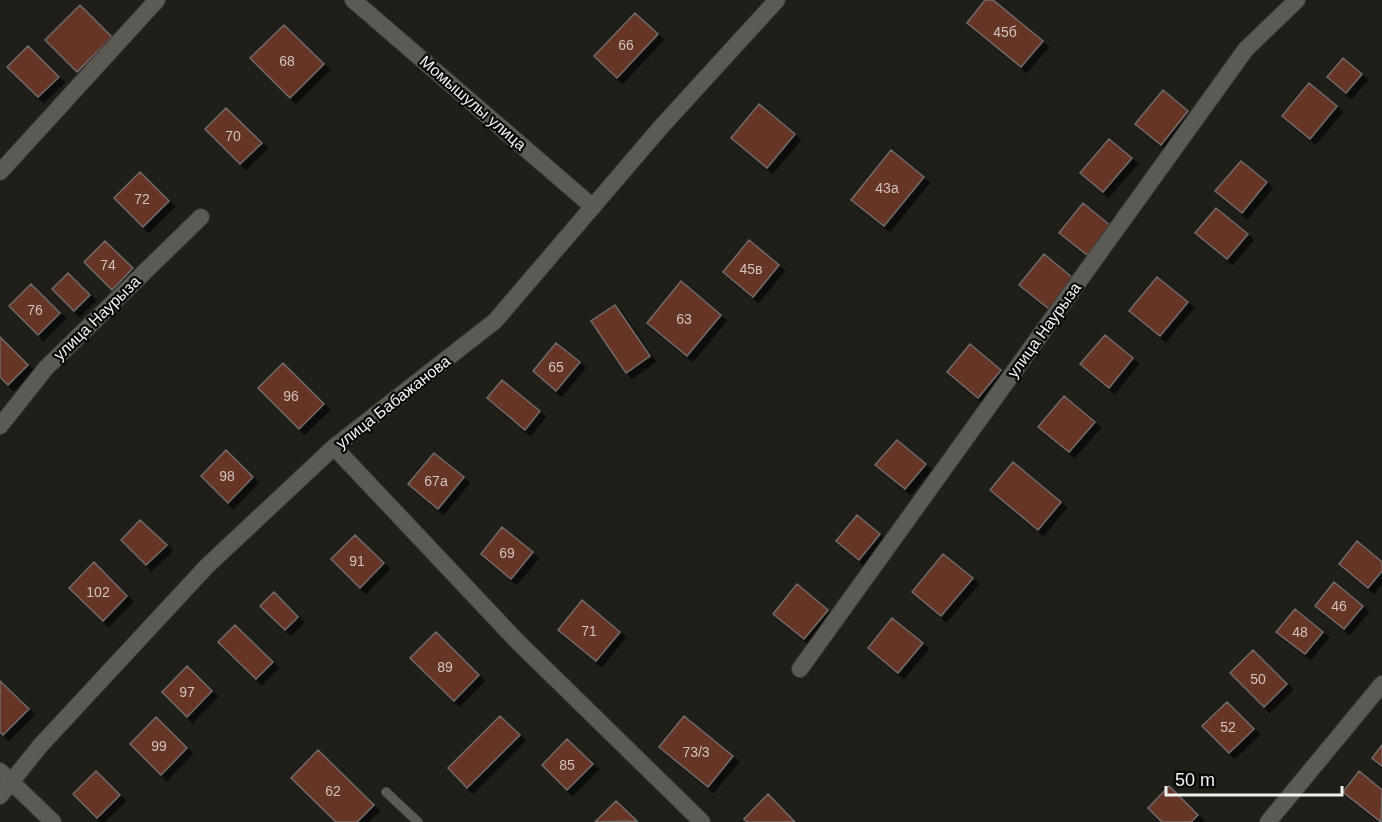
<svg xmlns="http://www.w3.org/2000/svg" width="1382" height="822" font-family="Arial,sans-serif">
<defs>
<filter id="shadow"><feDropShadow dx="5.5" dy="5.5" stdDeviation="0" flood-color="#0009"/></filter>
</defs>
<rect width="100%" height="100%" fill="#1f1e19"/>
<!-- building -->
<path fill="#663626" stroke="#716a68" stroke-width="1.5" filter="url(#shadow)" d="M985,0h8l50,41 -22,26 -54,-44z
M80,5l32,32 -35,35 -32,-32z
M635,13l23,21 -41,44 -23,-22z
M284,25l40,39 -34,34 -40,-40z
M28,46l31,31 -21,20 -31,-30z
M1343,58l19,16 -16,19 -19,-16z
M1309,83l28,23 -27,33 -28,-23z
M1163,90l25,21 -27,34 -26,-21z
M759,104l36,30 -28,34 -36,-30z
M226,108l36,35 -22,21 -35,-35z
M1109,139l23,19 -29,34 -23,-19z
M891,150l33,27 -40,49 -33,-26z
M1241,161l26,21 -25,31 -27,-22z
M140,172l29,29 -26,26 -29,-29z
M1083,203l28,23 -24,29 -28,-22z
M1216,208l32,26 -21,25 -32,-26z
M749,240l30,25 -26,32 -30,-25z
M105,241l28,27 -21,22 -28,-28z
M1044,254l30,25 -25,30 -30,-24z
M68,273l22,22 -16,16 -22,-22z
M1157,277l31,25 -28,34 -31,-25z
M681,281l40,34 -34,41 -40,-33z
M31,284l29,29 -22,22 -29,-29z
M615,305l35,51 -24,17 -35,-52z
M1105,335l28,23 -24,30 -29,-24z
M0,337l28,28 -20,20 -8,-8z
M556,343l24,19 -24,29 -23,-20z
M970,344l31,26 -23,28 -31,-26z
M283,363l41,41 -25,25 -41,-41z
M502,380l38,31 -15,19 -38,-32z
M1064,396l31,26 -26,30 -31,-25z
M897,440l29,24 -21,25 -30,-24z
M226,450l27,27 -25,26 -27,-27z
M434,453l30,24 -26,32 -30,-25z
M1013,462l48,40 -23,28 -48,-40z
M857,515l23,19 -21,26 -23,-19z
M140,520l27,25 -21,20 -25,-25z
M502,527l31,25 -22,27 -30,-25z
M355,535l29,28 -24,25 -29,-29z
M1357,541l25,21v9l-14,17 -29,-24z
M943,554l30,24 -32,38 -29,-24z
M94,562l33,34 -24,25 -34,-33z
M1334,582l29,24 -19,23 -29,-23z
M797,584l31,26 -24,29 -31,-25z
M274,592l24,25 -13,13 -25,-24z
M582,600l38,32 -24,29 -38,-31z
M1295,609l28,23 -18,22 -29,-22z
M892,618l31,25 -25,30 -30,-25z
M235,625l38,37 -17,17 -38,-37z
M436,632l43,43 -25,26 -44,-43z
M1253,650l34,34 -23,23 -34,-34z
M187,666l25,25 -25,26 -25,-25z
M0,681l29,28 -26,26 -3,-3z
M1227,702l27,27 -25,24 -27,-27z
M500,716l20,19 -53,53 -19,-20z
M684,716l49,40 -25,31 -49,-40z
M156,717l31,31 -26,27 -31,-31z
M567,739l26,25 -26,26 -25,-25z
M1382,745v21l-10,-8z
M318,750l56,55 -17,17h-21l-45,-44z
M96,771l24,24 -23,23 -24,-24z
M1359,771l23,19 -1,32 -38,-30z
M1169,786l29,29 -7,7h-29l-14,-14z
M768,794l27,28h-48l-3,-3z
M616,801l21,20 -42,1z"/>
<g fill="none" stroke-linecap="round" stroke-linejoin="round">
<!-- service casing -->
<g stroke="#3c3b38" stroke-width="10">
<path id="service" d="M386,792l32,30"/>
</g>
<!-- minor casing -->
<g stroke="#3c3b38" stroke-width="18">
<path id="minor" d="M353,0l240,207
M0,172l157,-172
M0,426l46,-58 155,-151
M334,447l184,195 184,180
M800,669l446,-620 51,-49
M0,771l53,51
M0,796l40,-50 167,-180 127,-119 161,-126 166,-194 116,-127
M1268,822l114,-138"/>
</g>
<!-- service -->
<use href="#service" stroke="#5c5a55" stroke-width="9"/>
<!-- minor -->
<use href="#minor" stroke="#5c5a55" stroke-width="16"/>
</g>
<g text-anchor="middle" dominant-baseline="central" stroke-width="4.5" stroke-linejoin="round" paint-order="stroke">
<!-- number labels -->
<g font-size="14" fill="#cfc2bc">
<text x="1005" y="32">45б</text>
<text x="626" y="45">66</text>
<text x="287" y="61">68</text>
<text x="233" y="136">70</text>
<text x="887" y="188">43а</text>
<text x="142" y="199">72</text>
<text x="108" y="265">74</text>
<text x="751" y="269">45в</text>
<text x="35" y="310">76</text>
<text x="684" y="319">63</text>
<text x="556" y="367">65</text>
<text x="291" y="396">96</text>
<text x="227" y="476">98</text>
<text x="436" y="481">67а</text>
<text x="507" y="553">69</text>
<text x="357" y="561">91</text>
<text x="98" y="592">102</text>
<text x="1339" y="606">46</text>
<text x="589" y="631">71</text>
<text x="1300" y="632">48</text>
<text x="445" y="667">89</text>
<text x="1258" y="679">50</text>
<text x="187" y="692">97</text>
<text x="1228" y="727">52</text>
<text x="159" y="746">99</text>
<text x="696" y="752">73/3</text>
<text x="567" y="765">85</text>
<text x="333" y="791">62</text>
</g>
<!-- street labels -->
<g font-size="16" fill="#f2f1ee" stroke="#080806">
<text transform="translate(473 103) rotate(41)">Момышулы улица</text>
<text transform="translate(97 318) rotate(-44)">улица Наурыза</text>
<text transform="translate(1044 330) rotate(-54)">улица Наурыза</text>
<text transform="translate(393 402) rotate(-38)">улица Бабажанова</text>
</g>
</g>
<!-- scale -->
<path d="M1166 786v9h176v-9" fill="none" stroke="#f2f1ee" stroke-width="3"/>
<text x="1175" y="786" font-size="18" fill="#f2f1ee" stroke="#080806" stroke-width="4.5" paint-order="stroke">50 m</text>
</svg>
